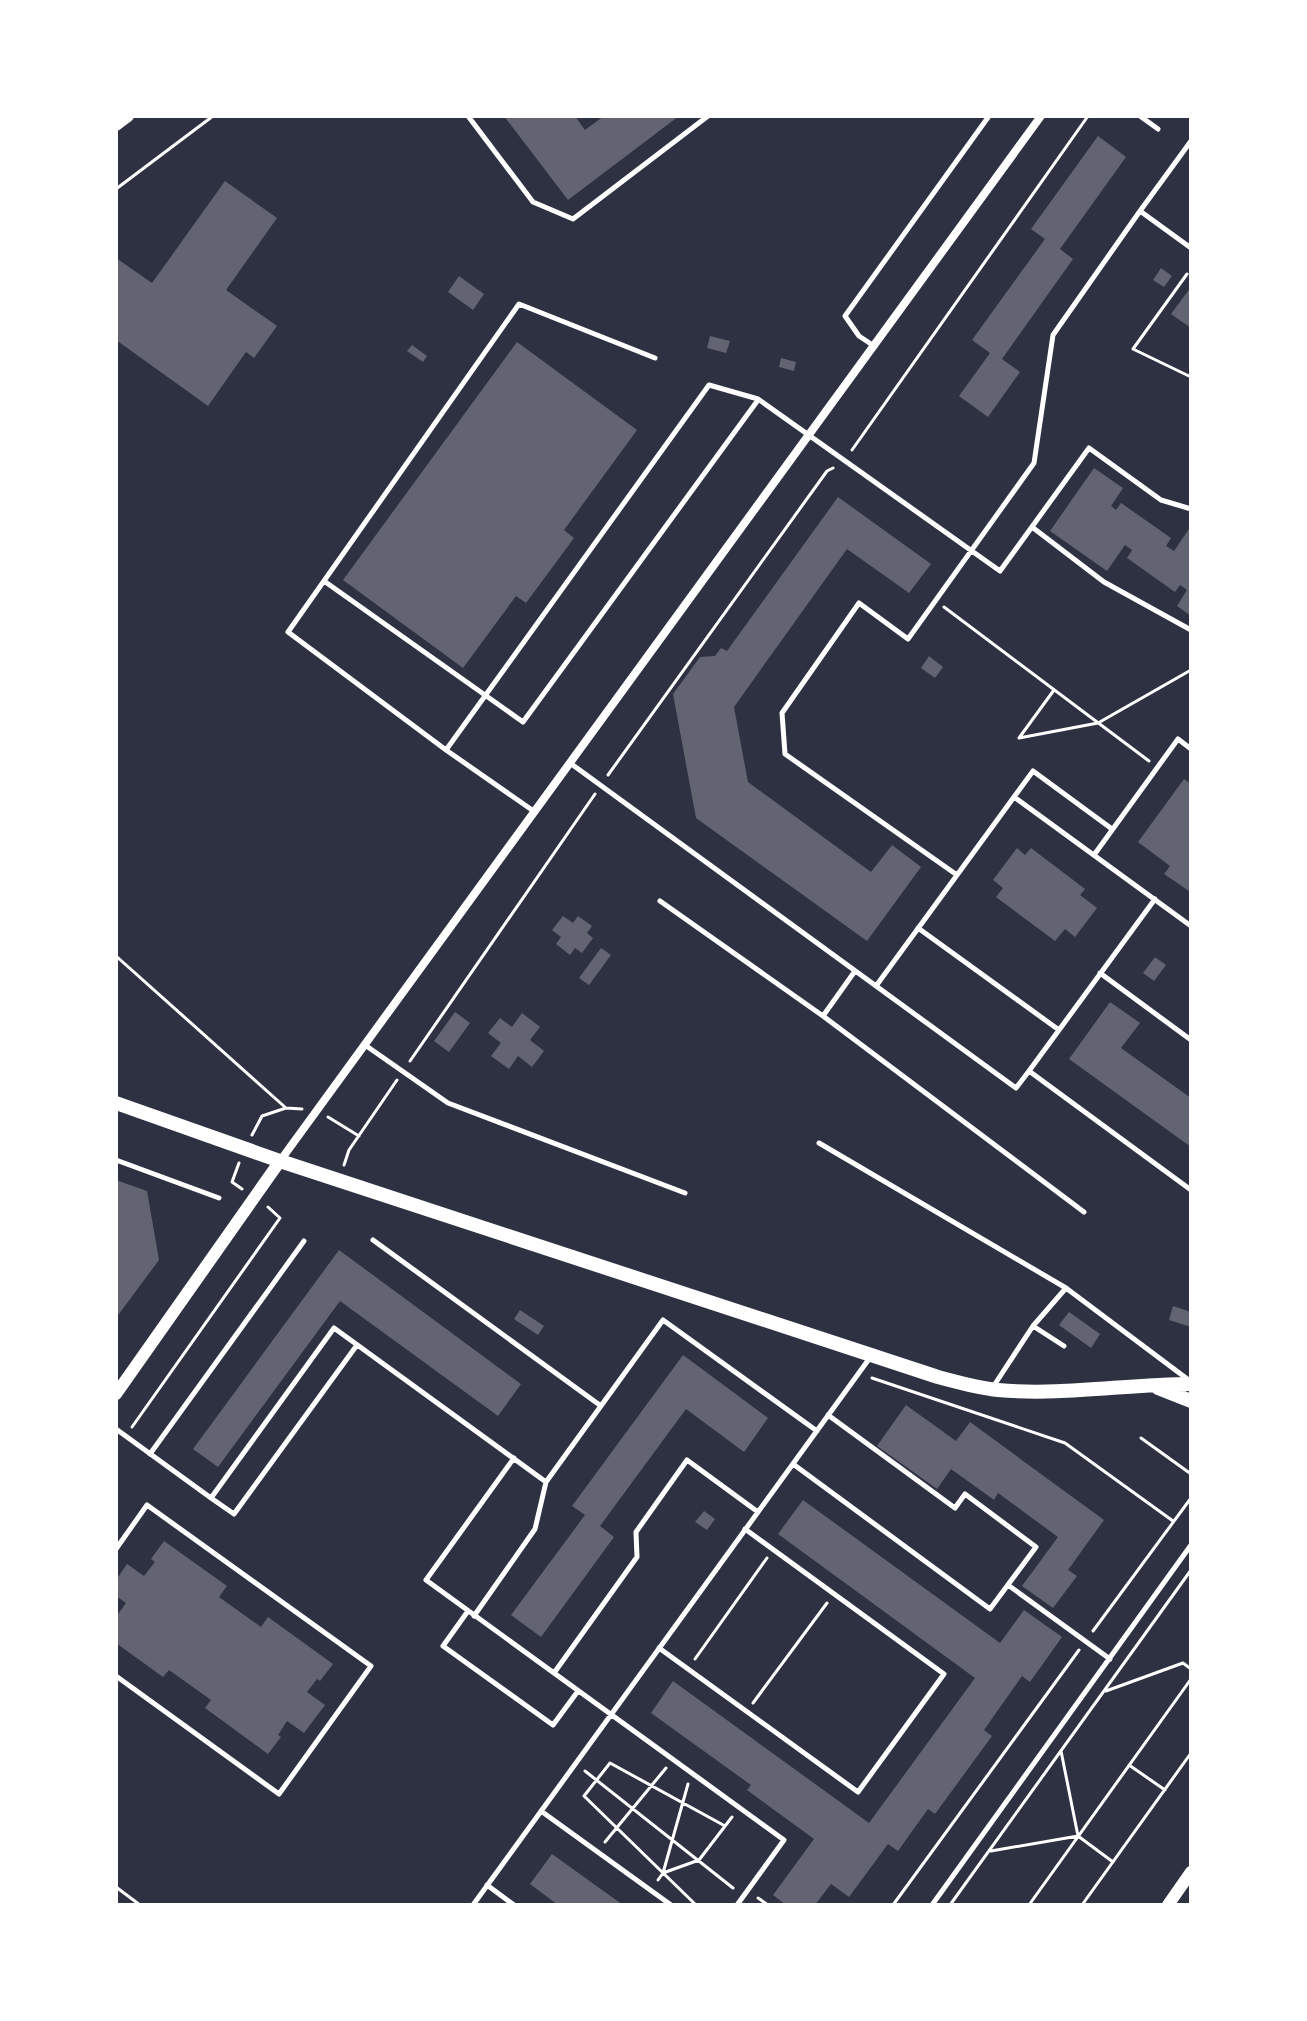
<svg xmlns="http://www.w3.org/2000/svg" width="1307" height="2021" font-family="'IBM Plex Sans',sans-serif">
<rect width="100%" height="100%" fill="#2d3142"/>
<!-- building -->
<path fill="#626471" d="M504,116h71l10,14 19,-14h75l-111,84z
M1098,136l28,21 -66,92 13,10 -71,100 18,13 -32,45 -29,-21 31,-43 -18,-13 73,-101 -14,-10z
M225,181l52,37 -51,72 51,36 -23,32 -8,-6 -38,54 -92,-66v-82l36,25z
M1161,268l11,8 -8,11 -11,-7z
M459,276l25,18 -11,16 -25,-18z
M1191,287v41l-20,-14z
M710,336l20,5 -4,12 -19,-5z
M517,342l120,88 -73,100 10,8 -48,65 -10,-7 -53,72 -120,-88z
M412,345l15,11 -4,6 -16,-11z
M781,358l15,4 -2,9 -15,-4z
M1094,468l29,20 -12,18 5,4 5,-7 50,35 -5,8 8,5 17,-25v90l-14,-10 10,-16 -7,-5 -5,7 -48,-34 5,-8 -7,-5 -18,26 -57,-40z
M838,497l93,67 -22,29 -62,-44 -113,158 14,75 123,90 21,-27 29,22 -54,74 -171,-123 -23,-124 27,-37 15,-1 6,-8 6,3z
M929,656l14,11 -8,11 -14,-10z
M1184,779l7,5v104l-2,3 -25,-17 6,-8 -32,-24z
M1017,848l8,7 6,-7 54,41 -5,6 17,13 -22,29 -10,-8 -10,12 -59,-44 7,-9 -10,-8z
M563,916l10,7 5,-7 14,10 -5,7 6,5 -11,15 -7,-5 -5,7 -14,-11 5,-7 -9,-7z
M601,948l10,7 -22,30 -10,-7z
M1155,957l11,8 -12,16 -11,-8z
M1110,1002l30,21 -19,25 70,50v49l-122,-88z
M455,1012l15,11 -21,29 -15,-11z
M522,1013l18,14 -10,13 14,11 -12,16 -14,-11 -9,13 -18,-13 10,-13 -13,-10 12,-15 12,9z
M116,1180l31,11 12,69 -43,58z
M339,1250l182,134 -23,32 -158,-115 -122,166 -25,-18z
M1173,1306l18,6v15l-22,-7z
M520,1310l24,16 -6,9 -24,-16z
M1069,1312l31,22 -9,14 -32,-23z
M683,1355l85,63 -24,34 -58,-43 -86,117 14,11 -73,100 -30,-22 74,-100 -13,-9z
M906,1405l50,36 14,-19 134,98 -36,50 9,6 -24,32 -31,-22 36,-49 -60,-44 -4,7 -43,-31 -14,20 -60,-43z
M803,1500l197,143 24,-33 38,27 -32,45 -8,-6 -38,54 8,6 -57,78 -7,-5 -30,42 -10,-7 -39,53 -18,-13 -16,21h-29l-13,-10 41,-56 -67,-49 4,-5 -100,-72 22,-32 196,142 106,-145 -197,-144z
M704,1511l11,8 -8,11 -12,-8z
M164,1541l63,45 -8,11 42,30 7,-10 65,47 -13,17 -3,-2 -10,13 18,13 -21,28 -17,-12 -9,14 3,2 -13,17 -63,-46 6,-8 -42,-30 -6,7 -47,-34v-26l10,-14 -10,-7v-16l11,-16 17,12 11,-14 -4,-3z
M552,1854l71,51h-65l-28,-21z"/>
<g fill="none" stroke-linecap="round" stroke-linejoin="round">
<!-- path -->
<path stroke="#fff" stroke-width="3" d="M116,189l97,-73
M1187,274l-54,75 58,28
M852,450l236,-334
M944,607l205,154
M1054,690l-35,48 79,-15 93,-53
M608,775l219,-304 6,-3
M116,956l170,152 16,1
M410,1061l185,-267
M328,1117l31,19
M252,1135l10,-19 24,-8
M239,1163l-7,19 10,7
M344,1165l5,-15 48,-70
M872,1378l193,65 108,78
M132,1427l148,-209 -12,-11
M1141,1438l50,36
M1093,1631l98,-133
M695,1659l72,-101
M1106,1691l77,-28 8,6
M753,1703l74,-100
M1061,1751l17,85 35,26
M1129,1765l36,25
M585,1771l148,117
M605,1842l61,-74
M991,1851l87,-15
M663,1873l36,-13 33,-43
M658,1880l5,-7 25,-89
M116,1887l24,18
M758,1898l10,7
M696,1905l-112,-109 26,-33 115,63
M893,1905l186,-255
M950,1905l241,-335
M1029,1905l162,-226
M1082,1905l109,-152"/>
<!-- service -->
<path stroke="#fff" stroke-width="5" d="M468,116l65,86 40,17 135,-103
M1140,116l18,13
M1140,211l51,-70
M874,346l-15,-10 -14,-20 144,-200
M1032,527l72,55 87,48
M324,581l199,141 235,-322
M446,750l-158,-118 231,-328 136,54
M570,763l446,325 13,-17 162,119
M1014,797l19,-26 79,58
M535,812l-89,-62 263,-365 49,14 242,172 89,-123 72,52 30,9
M1094,855l84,-116 13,10
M957,875l-172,-121 -3,-41 77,-110 49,36 126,-176 19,-128 87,-124 51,37
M660,901l163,115 261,196
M918,928l141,102
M1100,973l91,67
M876,986l138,-189 177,129
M823,1016l32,-45
M365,1045l83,58 237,90
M1029,1071l126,-172
M819,1143l247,145 124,93
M116,1160l103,38
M373,1240l228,166
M1033,1326l31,20
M993,1387l40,-61 33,-38
M116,1429l95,69 123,-170 212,154
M150,1454l154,-213
M514,1458l-88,122 358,260 -47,65
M793,1464l197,145 46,-62 -71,-53 -10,14 -127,-93
M211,1498l23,16 123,-169
M116,1549l31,-44 224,161 -92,128 -163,-118
M1008,1585l102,74
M468,1611l-25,35 110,79 25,-34
M474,1616l61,-87 11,-47 117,-162 154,111
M659,1648l199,144 86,-118 -199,-145
M554,1673l83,-116 -1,-25 51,-72 71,52
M541,1811l130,94
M487,1885l27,20
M473,1905l396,-546
M932,1905l259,-360"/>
<!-- minor -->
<path stroke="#fff" stroke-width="8" d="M280,1161l761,-1045"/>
<!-- tertiary -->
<path stroke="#fff" stroke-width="12" d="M116,125l12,-9
M116,1394l164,-233
M1168,1905l23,-33"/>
<!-- secondary -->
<path stroke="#fff" stroke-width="14" d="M116,1103l164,58 658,216c19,5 40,11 60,13 64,6 129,-6 193,-6
M1158,1388l33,13"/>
</g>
<!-- border -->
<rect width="1307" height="2021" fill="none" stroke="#ffffff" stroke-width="236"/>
</svg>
